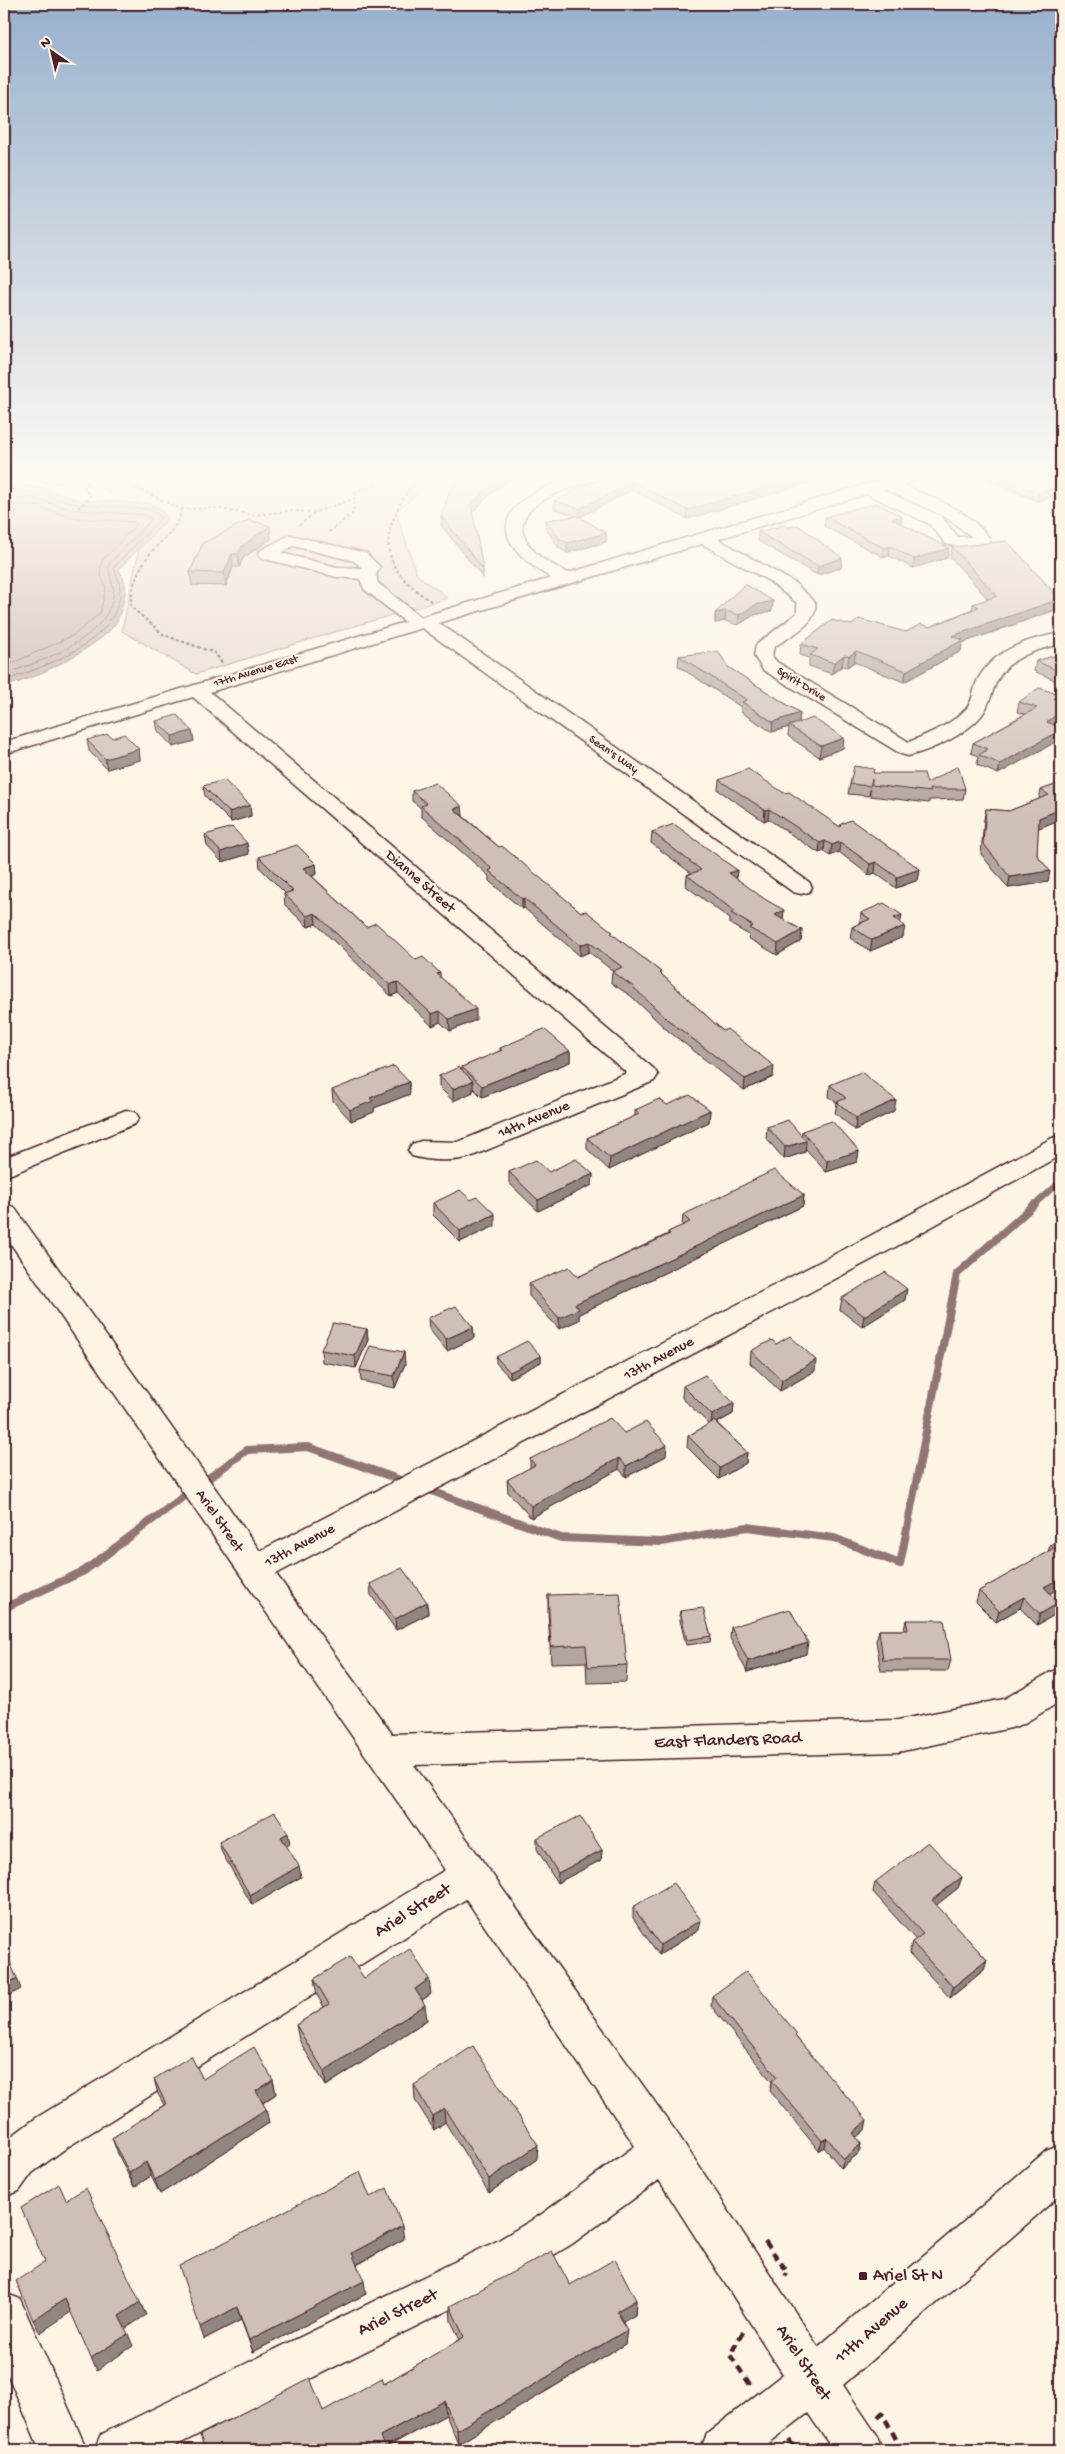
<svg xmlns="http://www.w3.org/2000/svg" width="1065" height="2454" font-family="'Gochi Hand',sans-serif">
<rect width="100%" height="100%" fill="#fcf5e5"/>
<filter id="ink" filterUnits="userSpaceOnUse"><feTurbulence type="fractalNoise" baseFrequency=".02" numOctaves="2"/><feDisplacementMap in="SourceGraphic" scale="10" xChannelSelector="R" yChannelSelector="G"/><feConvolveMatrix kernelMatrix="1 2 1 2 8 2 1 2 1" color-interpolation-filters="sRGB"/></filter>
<g filter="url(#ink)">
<!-- green -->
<path fill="#e2d5ca" stroke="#967a7a" d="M4,476h434l-42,36 21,63 31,23 -252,76 -74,-43 19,-91 -35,-52 -102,-10z"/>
<!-- water -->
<path fill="#c0aca5" stroke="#917474" d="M28,485l16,3 33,11 71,5 13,5 7,10 -49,50c2,5 5,10 6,14 2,10 -4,29 -8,38 -10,22 -89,62 -113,65v-197z"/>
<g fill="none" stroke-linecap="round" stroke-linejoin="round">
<!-- shore -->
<path stroke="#79575c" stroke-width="1" d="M4,494l25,-4 47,14 71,5 10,4 4,5 -47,49c2,7 6,15 6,22 0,53 -75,77 -116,92
M4,501l25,-4 46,13 70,5 7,4 -43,45c-2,12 7,21 4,34 -9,42 -72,64 -109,76
M4,508l25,-4 45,14 61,4 2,2 -35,37 -2,12 6,15 -6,25 -26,22 -70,32"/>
<!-- stream-far1 -->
<path stroke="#917474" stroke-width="5.5" d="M1034,1205l27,-24"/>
<!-- stream -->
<path stroke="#917474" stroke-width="8" d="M202,1483l45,-33 61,-3 98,35
M423,1488l138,50 101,4 85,-15 87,11 66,26 57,-290 78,-70
M4,1608l80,-37 107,-80"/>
<!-- minor casing -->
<g stroke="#4a1f2b" stroke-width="3">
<path id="minor" d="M576,476h26l-2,3c-27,7 -101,27 -70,67 9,13 25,20 38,27l326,-97h25l-2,3 -15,5c30,14 68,26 88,55l-2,4 -24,5 -18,-4 -17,-20 -62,-30 -149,45 77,44 20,19c5,21 -27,35 -41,45l-2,9 5,6 132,80c20,-9 41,-16 57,-33 7,-7 7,-19 11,-28 16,-32 51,-42 84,-48v11c-23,5 -53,13 -64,37 -6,12 -7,24 -16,35 -16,19 -49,34 -73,40l-7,-2 -138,-84 -9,-14 2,-11 41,-32v-10l-28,-22 -67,-37 -263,79 370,259 3,5 -3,5 -8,2 -8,-2 -371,-264 -212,64 444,377 4,6 -4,6 -184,76c-17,5 -41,4 -58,-1l-4,-6 4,-6 9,-3 37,1 169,-69 -434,-376 -189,57v-12l401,-120 -41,-33 -4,-10 -23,-2 -76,-19 -3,-4 3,-4 29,-15 76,18 14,14 -4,8 2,8 43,34 130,-39c-76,-46 -45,-81 25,-102zM886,489l61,29 25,19h-14l-17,-21 -59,-26zM293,546l61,15 8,7 -25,-1 -56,-14z
M126,1110l9,2 4,6 -4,6 -131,53v-19z
M1061,1136v19l-173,96 -612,323 116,160 506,-14 106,-21 45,-26 12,-5v33l-38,23 -12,4 -113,24 -484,13 265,371 139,211 228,-196 15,-6v49l-218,191 33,49 7,16h-50l-25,-37 -48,37h-60l7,-16 76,-60 -124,-194 -87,64 -45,27 -360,179h-72l7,-16 395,-193 45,-27 93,-68 -169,-247 -400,249 -34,25 -13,18 -15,6v-55l32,-24 409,-248 -441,-636v-29l10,2 246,344 608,-314 184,-99z
M4,2293l16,6 67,151h-47l-36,-84z"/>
</g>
<!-- path-far1 -->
<path stroke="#4a1f2b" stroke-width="2" stroke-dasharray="3 2.5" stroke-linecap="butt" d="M111,476l70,33c-2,18 -16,28 -28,41 -13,15 -23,37 -22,57l33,28 51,18 8,12
M421,476c-11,11 -20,24 -26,39 -18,42 4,64 37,87
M78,508l13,-11 -7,-9 9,-12
M181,509l33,-1 41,7 35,-4 26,1
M299,525l17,-13 40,-14
M329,532l24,-19 3,-22 47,-15"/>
<!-- path -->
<path stroke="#4a1f2b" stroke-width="4.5" stroke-dasharray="8 5.5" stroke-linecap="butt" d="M765,2241l23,32 -3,3
M743,2332l-13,23 21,31
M878,2417l4,-4 20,37
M789,2440l7,10"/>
<!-- minor -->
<use href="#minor" fill="#fcf5e5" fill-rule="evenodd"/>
</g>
<!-- wall -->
<path fill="#b2a59d" stroke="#4a1f2b" d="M616,476h215l-144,43 -54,-29 -53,27 26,16v9l-39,11 -8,-5 -13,-19v-9l31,-4 -23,-7v-8z
M990,476h71v18l-24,7 -48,-21z
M491,494l-19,18 11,57v9l-42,-53v-9z
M825,517l76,7 48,24 -2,10 -34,10 -24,-12 -6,1 -59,-31z
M270,526l1,13 -28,19 -4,9h-6l-7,19 -34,-1 -2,-13z
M758,532l84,26 -1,10 -24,7 -59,-34z
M952,547l108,52 -2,10 -96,34 -1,8 -57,31 -50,-20 -7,5 -5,-1 -10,8 -23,-8v-8l-9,-3 1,-11 51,-19 54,7 24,-5 42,-18 1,-5 15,-5 -38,-42z
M773,601l-1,10 -18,4 -16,10 -13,-4 -10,2v-10z
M1061,654v29l-27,-12 2,-10z
M679,656l49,11 72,46 -1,9 45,16 -1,10 -24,9 -31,-21 1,-9 -17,5 -31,-20v-5l-63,-41z
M1061,695v25l-7,5 -56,49 -21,-9 1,-9 -7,-3 2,-10 52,-29 -8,-2 2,-10z
M156,721l36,10 2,10 -21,6 -15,-16z
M112,738l27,11 1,11 -33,9 -18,-18 -2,-11z
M873,773l54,10 38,6 -2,10 -34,1v3l-59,-7v-7l-1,7 -21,-2 2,-10z
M719,780l65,13 56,34 80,42 -2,11 -22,8 -21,-15 -6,2 -30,-23 -9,4 -6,-5 -5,2 -51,-34 -4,2 -46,-31z
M1061,783v36l-23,9 -1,27 11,27 -40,6 -27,-34 3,-35 2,-10 23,2 30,-12 2,-9z
M203,786l47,19 1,11 -20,6 -26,-26z
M412,791l51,25 36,31 82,65 32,23 48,37v2l112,103 -29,13 -77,-60 -36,-34 -20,-13 1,-11 1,-1 -24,-19 -9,4 -56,-48 -2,1 -33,-28v-5l-68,-60v-8l-9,-7z
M652,832l85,38 -1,8 47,42 19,10 -1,11 -24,14 -29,-17 1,-3 -19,-11v-5l-44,-33 1,-11 4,-2 -40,-30z
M205,835l44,19 -27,8 -15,-16z
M259,857l57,7 1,10 -5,2 54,51 50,33 24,13v4l36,43 -26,11 -10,-9 -8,4 -34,-33 -7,3 -75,-72 -8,3 -23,-22 -1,-11h2l-26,-26z
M861,913l40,10 2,14 -33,14 -20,-13 2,-11 8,-4z
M1061,1005v16l-5,-3 3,-11z
M500,1048l70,3v11l-88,35 -9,-9v4l-20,9 -14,-14v-11l23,-5v-4l38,-16z
M830,1085l64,26 -39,19 -20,-17 2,-10 -8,-6z
M332,1090l78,4 -36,14v4l-23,9 -18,-20z
M667,1105l43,5 -1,12 -100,48 -22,-21v-11l48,-22v-6z
M767,1127l34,8 1,-4 57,20 -2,11 -31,10 -21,-24v4l-21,7 -18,-21z
M509,1172h40l44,2 -1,11 -54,26 -29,-28z
M804,1195l-1,11 -224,108v6l-20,9 -30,-33v-12l49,-7 90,-43v-2l14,-6 1,-11z
M433,1203l62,23 -35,16 -27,-27z
M842,1298l63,2 -43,27 -22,-17z
M428,1318l45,9 1,11 -27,13 -18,-22z
M367,1329l1,11 -12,28 -34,-6 -1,-12z
M776,1344l39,27 -35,20 -30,-28 1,-12z
M541,1356v6l-31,16 -14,-15v-6z
M405,1364l-10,24 -34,-7 -1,-11z
M683,1386l51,17 -1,11 -16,9 30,29 -1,11 -27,16 -32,-32 1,-11 21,-12 -27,-26z
M624,1433l42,23 -40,21 -7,-8 -88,49 -23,-26 -1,-12 23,-12v-9z
M1061,1538v49l-11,6 6,21 -19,11 -17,-17 -24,14 -20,-20 3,-11 69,-39 2,-7z
M370,1584l57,18 1,12 -32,16 -25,-35z
M548,1595l79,70 -1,17 -39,1 -1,-21 -35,1 -3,-51z
M680,1611l31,25 -1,6 -24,3 -7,-29z
M906,1620l45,40 -3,11h-67l-5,-30 3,-11h25z
M731,1627l75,27 -59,18 -17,-34z
M537,1838l65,12 -1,10 -44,23 -20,-34z
M219,1842l71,2 -4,2 15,31 -49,28 -30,-52z
M962,1877l-4,11 -22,17 51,55 -3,10 -34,28 -41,-45 3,-11 4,-2 -43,-48 2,-10z
M633,1907l66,23 -40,25 -26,-37z
M364,1978l67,16 -9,6 5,20 -101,66 -27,-46 -3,-15 28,-18 -7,-12 -3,-16z
M712,1996l85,42 68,92 -9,7 5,7 -2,9 -18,15 -17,-21 -5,4 -49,-60 2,-9 -61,-76z
M154,2079l119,1 3,14 -13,9 6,20 -109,71 -9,-18 -17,11 -17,-35 -5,-14 52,-33 -6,-11z
M414,2085l123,74 -48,34 -44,-71 -11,8 -19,-30z
M370,2197l34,42 -47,26 9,29 -113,58 -12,-32 -37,19z
M570,2285l66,15 -1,15 -12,7 2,22 -167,100 -12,-29 -61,33 -62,-37 61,-27 76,-44 -9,-19 -1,-15z"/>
<!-- shaded-wall -->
<path fill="#918680" stroke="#4a1f2b" d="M504,476h12l-25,18 -20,20v-10l20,-19z
M805,476h26l-144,43v-9z
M633,482v8l-53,27v-8z
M1061,486v8l-24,7 1,-8z
M902,516l-1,9 -9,-6z
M270,526l1,13 -28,19 -4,9 -1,-13 4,-8z
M606,533v9l-39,11v-10z
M890,546l-1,10 -6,1 1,-9z
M949,548l-2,10 -34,10 1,-9z
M232,554l1,13 -7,19 -2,-13z
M842,558l-1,10 -24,7 1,-9z
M1060,599l-2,10 -96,34 -1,8 -57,31 2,-11 46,-35z
M773,601l-1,10 -18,4 -16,10 1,-10 16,-10z
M726,611l-1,10 -10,2v-10z
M856,651l-2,11 -7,5 2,-11z
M844,655l-2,11 -10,8 2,-11z
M1061,711v9l-16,12 2,-10z
M800,713l-1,10 -10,3v1l-17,5 1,-10z
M1061,730v9l-63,35 2,-10z
M192,731l2,10 -21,6 -1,-11z
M844,738l-1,10 -24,9 2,-11z
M139,749l1,11 -33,9 -2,-10z
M250,805l1,11 -20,6 -2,-10z
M462,806l1,10 -9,-7z
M769,809l-1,10 -4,2 1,-11z
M1061,809v10l-24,10 2,-11z
M825,841l-1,10 -5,2 1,-10z
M840,842l-1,10 -9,4 2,-11z
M247,843l2,11 -27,8 -1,-10z
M876,862l-1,11 -6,2 1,-11z
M316,864l1,10 -13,5 -1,-11z
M920,869l-2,11 -22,8 1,-11z
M737,870l-1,11 -7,-8z
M1050,871l-2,11 -40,6 2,-11z
M524,898v10l-2,1v-10z
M784,910l-1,11 -8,-6z
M315,913l1,11 -8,3 -1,-11z
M902,915l-2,11 -6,-8z
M905,926l-2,11 -33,14 2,-11z
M802,930l-1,11 -24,14 1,-11z
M589,942v10l-9,4v-11z
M397,982l1,11 -7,3 -1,-11z
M476,1009v11l-26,11 -1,-12z
M440,1011v11l-8,4v-12z
M570,1051v11l-88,35v-11z
M774,1066l-1,11 -29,13 1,-11z
M473,1081v11l-20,9v-12z
M409,1082l1,12 -36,14v4l-23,9 -1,-11 20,-12z
M896,1100l-2,11 -39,19 1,-12z
M710,1110l-1,12 -100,48 1,-12z
M806,1141l-1,11 -21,7 1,-12z
M859,1151l-2,11 -31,10 1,-11z
M593,1174l-1,11 -54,26v-11z
M804,1195l-1,11 -224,108v6l-20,9v-11l16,-14z
M495,1214v12l-35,16v-11z
M907,1289l-2,11 -43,27 2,-11z
M473,1327l1,11 -27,13 -1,-12z
M367,1329l1,11 -12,28 -1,-12z
M404,1352l1,12 -10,24 -1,-12z
M541,1356v6l-31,16v-6z
M816,1360l-1,11 -35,20 2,-11z
M734,1403l-1,11 -22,12 1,-11z
M667,1445l-1,11 -40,21v-11z
M747,1452l-1,11 -27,16 1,-11z
M619,1458v11l-88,49v-12z
M1061,1578v9l-20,12 3,-12z
M1024,1597l-4,11 -24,14 3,-11z
M427,1602l1,12 -32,16 -1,-11z
M1059,1603l-3,11 -19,11 3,-11z
M808,1643l-2,11 -59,18 1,-11z
M288,1833l2,11 -7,4 -2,-11z
M602,1850l-1,10 -44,23 1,-10z
M299,1866l2,11 -49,28 -2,-10z
M962,1877l-4,11 -29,23 3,-11z
M701,1920l-2,10 -40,25 1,-10z
M987,1960l-3,10 -34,28 3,-11z
M17,1978l4,11 -17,9v-12z
M429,1979l2,15 -15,10 -1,-15z
M425,2005l2,15 -101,66 -2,-15z
M273,2080l3,14 -17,11 -3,-14z
M444,2108l1,14 -11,8 -2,-14z
M266,2109l3,14 -109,71 -5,-14z
M867,2120l-2,10 -15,13 3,-10z
M827,2138l-3,9 -5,4 3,-10z
M861,2144l-2,9 -18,15 3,-9z
M538,2145l-1,14 -48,34v-14z
M146,2162l5,14 -17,11 -5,-14z
M402,2226l2,13 -50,27 -2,-13z
M364,2281l2,13 -113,58 -4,-12z
M65,2299l6,13 -31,21 -7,-13z
M636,2300l-1,15 -19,11 1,-15z
M140,2302l6,13 -21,14 -6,-13z
M237,2307l4,13 -37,19 -4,-12z
M627,2330l-2,14 -167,100 -1,-14z
M128,2334l5,12 -36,24 -6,-12z
M444,2401l2,14 -64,34 -2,-13z"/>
<!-- building -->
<path fill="#cfc0b7" stroke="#4a1f2b" d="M468,476h36l-13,9 -20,19 12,65 -42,-53 11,-32h4z
M616,476h189l-118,34 -54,-28 -53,27 -26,-8 31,-16z
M1000,476h61v10l-23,7z
M876,503l26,13 -10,3 57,29 -35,11 -24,-13 -6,2 -59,-31z
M578,516l28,17 -39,10 -7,-4 -14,-19z
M249,520l21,6 -28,20 -4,8h-6l-8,19 -34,-1 13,-29z
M784,525l5,2 9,-2 44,33 -24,8 -60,-34z
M1007,541l53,58 -108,37 11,4 -57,31 -50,-20 -7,5 -5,-1 -10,8 -24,-8 8,-6 -17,-5 31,-24 20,5 7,-6 47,13 15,-8 9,3 49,-20 -6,-3 24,-8 -45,-49z
M745,584l28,17 -18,4 -16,10 -13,-4 -11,2z
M718,651l10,16 72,46 -27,9 -31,-20 5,-2 -68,-44z
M1061,654v18l-25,-11z
M1039,688l21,7h1v16l-14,11 14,6v2l-61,34 -21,-9 9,-6 -15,-6 64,-35 -18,-6z
M177,715l15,16 -20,5 -16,-15z
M813,718l31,20 -23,8 -32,-20z
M108,734l4,4 12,-4 15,15 -34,10 -18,-19z
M854,766l20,3 -1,4h51l3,10 31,-17 7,23h-36l2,3 -59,-7v-6l-2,7 -20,-2z
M748,769l36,24 5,-1 51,35 1,-3 10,-4 69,49 -23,8 -21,-15 -6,2 -30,-22 -8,3 -7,-4 -5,2 -51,-34 -4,1 -46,-30z
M224,780l26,25 -21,7 -26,-26z
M435,783l27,23 -8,3 45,38 3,-1 79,66 5,-1 27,21 -2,1 50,39 -1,1 63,58 4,-2 47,37 -29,13 -77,-59 -37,-35 -19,-13 10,-5 -33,-25 -9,3 -56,-47 -2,1 -33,-28 3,-2 -15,-14 -56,-49 6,-2 -15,-13z
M1061,783v26l-22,9 -2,37 13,16 -40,6 -27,-34 3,-34 23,2 40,-16 -8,-5z
M674,824l63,46 -8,3 37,27 18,10 -9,5 27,15 -24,14 -29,-16 4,-2 -22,-13 3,-2 -47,-36 14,-5 -49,-38z
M232,827l15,16 -26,9 -16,-17z
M297,845l19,19 -13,4 63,59 10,-4 40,37 7,-3 17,16 -3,1 39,35 -27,10 -9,-8 -8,3 -35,-32 -7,3 -75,-72 -8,3 -23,-22 9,-3 -34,-34z
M884,903l18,12 -8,3 11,8 -33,14 -20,-13 18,-8 -9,-6z
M544,1029l26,22 -88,35 -20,-19 40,-17 -2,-2z
M394,1066l15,16 -39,16 3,3 -23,9 -18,-20z
M459,1067l14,14 -20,8 -14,-13z
M861,1072l35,28 -40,18 -19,-16 9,-4 -16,-13z
M690,1095l20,15 -100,48 -23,-20 52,-24 -4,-4 24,-11 8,6z
M788,1120l18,21 -21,6 -18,-20z
M832,1121l27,30 -32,10 -25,-30z
M576,1159l17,15 -55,26 -29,-28 27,-12 13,12z
M774,1170l30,25 -229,109 4,5 -20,9 -30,-34 40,-17 9,10 92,-43 -2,-2 22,-10 -7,-7z
M460,1190l11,10 6,-3 18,17 -35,17 -27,-28z
M885,1272l22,17 -43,27 -22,-18z
M456,1306l17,21 -27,12 -18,-21z
M333,1323l34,6 -12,27 -34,-6z
M790,1336l26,24 -34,20 -31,-29 21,-11 4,4z
M527,1341l14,15 -31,16 -14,-15z
M370,1346l34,6 -10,24 -34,-6z
M705,1375l29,28 -22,12 -29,-29z
M610,1418l14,15 22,-11 21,23 -41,21 -7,-8 -88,48 -24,-26 28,-15 -5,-6z
M714,1421l33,31 -27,16 -32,-32z
M1061,1538v40l-17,9 15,16 -19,11 -16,-17 -25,14 -20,-20 75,-43 -4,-3z
M402,1568l25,34 -32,17 -25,-35z
M620,1593l7,72 -39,2 -2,-22 -35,2 -3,-52z
M703,1608l8,28 -24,4 -7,-29z
M790,1609l18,34 -60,18 -17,-34z
M906,1620h38l7,40h-68l-4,-30h29z
M275,1812l13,21 -7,4 18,29 -49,29 -31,-53z
M580,1816l22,34 -44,23 -21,-35z
M928,1842l34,35 -30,23 55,60 -34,27 -41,-45 11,-8 -48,-52z
M673,1883l28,37 -41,25 -27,-38z
M410,1949l19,30 -14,10 10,16 -101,66 -28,-46 33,-21 -15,-25 36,-22 14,21z
M5,1952l12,26 -13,8v-33z
M746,1971l51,63 -2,2 72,84 -14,13 8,11 -17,15 -17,-21 -5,3 -50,-60 5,-4 -65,-81z
M473,2046l65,99 -49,34 -45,-71 -12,8 -18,-31z
M254,2047l19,33 -17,11 10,18 -111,71 -9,-18 -17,11 -17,-35 54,-34 -12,-25 37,-23 12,23z
M360,2172l10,25 17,-9 15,38 -50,27 12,28 -115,59 -12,-33 -37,20 -21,-61z
M59,2184l7,16 20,-12 54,114 -21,14 9,18 -37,24 -26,-59 -32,21 -17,-39 29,-19 -24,-54z
M552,2251l18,34 45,-26 21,41 -19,11 10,19 -170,100 -13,-29 -64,35 5,14h-180l-5,-15 110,-57 13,33 59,-33 2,6 80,-47 -14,-31z"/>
</g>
<!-- sky -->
<linearGradient id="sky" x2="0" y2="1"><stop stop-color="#98b1cd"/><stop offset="0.58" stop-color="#fefaf3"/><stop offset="1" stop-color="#fefaf3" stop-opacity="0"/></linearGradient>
<rect width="1065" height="820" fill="url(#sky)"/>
<!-- markers -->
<rect fill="#4a1f2b" stroke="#fcf5e5" stroke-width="2" x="858" y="2271" width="10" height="10" rx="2.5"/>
<g text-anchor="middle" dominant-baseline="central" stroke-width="4.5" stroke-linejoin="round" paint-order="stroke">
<!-- far-street labels -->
<g font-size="12" fill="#4a1f2b" stroke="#fcf5e5">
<text transform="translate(256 672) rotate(-17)">17th Avenue East</text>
<text transform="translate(801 685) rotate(31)">Spirit Drive</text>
<text transform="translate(613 755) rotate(35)">Sean's Way</text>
</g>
<!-- street labels -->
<g font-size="15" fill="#4a1f2b" stroke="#fcf5e5">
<text transform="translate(420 882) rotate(41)">Dianne Street</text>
<text transform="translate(534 1120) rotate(-23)">14th Avenue</text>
<text transform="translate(659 1359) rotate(-28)">13th Avenue</text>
<text transform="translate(219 1521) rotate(55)">Ariel Street</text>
<text transform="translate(300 1546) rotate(-28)">13th Avenue</text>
</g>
<!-- near-street labels -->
<g font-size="18" fill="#4a1f2b" stroke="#fcf5e5">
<text transform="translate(728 1741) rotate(-2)">East Flanders Road</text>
<text transform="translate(413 1911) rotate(-32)">Ariel Street</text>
<text transform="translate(398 2313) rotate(-26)">Ariel Street</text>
<text transform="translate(872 2331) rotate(-41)">11th Avenue</text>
<text transform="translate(803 2363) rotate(57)">Ariel Street</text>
</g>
<!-- near-poi labels -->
<g font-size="18" fill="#4a1f2b" stroke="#fcf5e5" text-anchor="start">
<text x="873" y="2276">Ariel St N</text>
</g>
</g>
<!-- margin -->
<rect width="1065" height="2454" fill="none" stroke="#fcf5e5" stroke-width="20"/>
<rect x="10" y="10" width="1045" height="2434" fill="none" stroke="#4a1f2b" stroke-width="2" filter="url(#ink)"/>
<!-- north arrow -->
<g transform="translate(52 52) rotate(326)" stroke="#fcf5e5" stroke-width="4" paint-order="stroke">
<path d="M0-4L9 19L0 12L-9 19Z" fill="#4a1f2b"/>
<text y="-8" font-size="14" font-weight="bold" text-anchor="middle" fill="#4a1f2b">N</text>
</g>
</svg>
